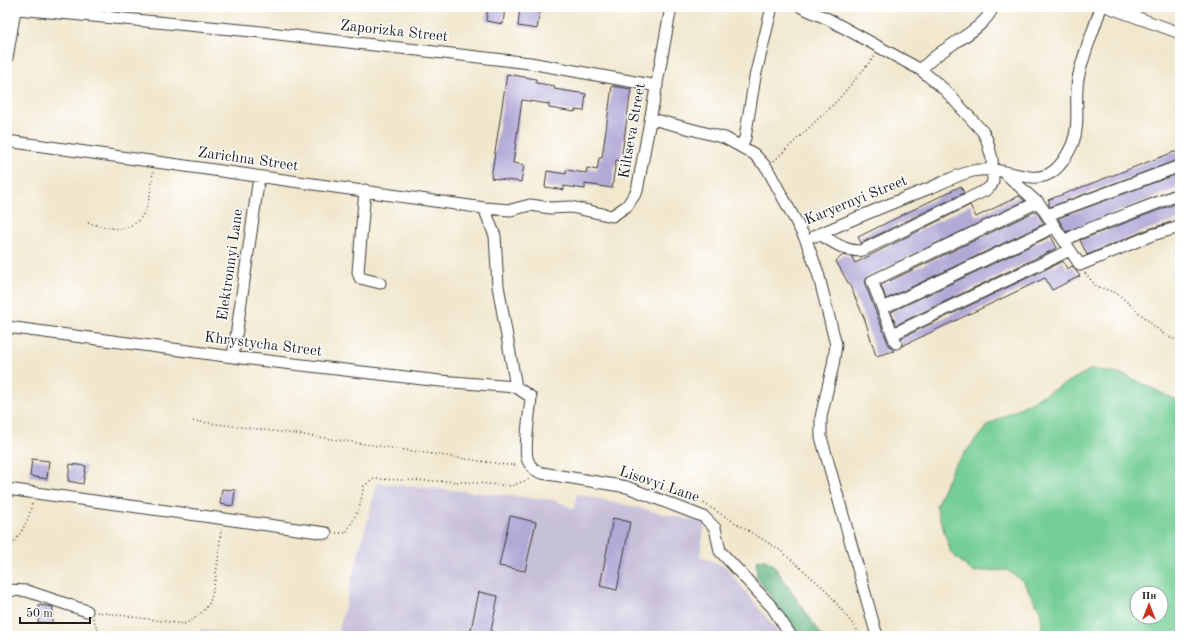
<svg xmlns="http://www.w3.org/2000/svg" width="1187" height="643" font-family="'Old Standard TT',serif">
<rect width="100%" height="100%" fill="#fff"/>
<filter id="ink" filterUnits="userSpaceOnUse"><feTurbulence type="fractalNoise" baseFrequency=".025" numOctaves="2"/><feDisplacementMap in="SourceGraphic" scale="8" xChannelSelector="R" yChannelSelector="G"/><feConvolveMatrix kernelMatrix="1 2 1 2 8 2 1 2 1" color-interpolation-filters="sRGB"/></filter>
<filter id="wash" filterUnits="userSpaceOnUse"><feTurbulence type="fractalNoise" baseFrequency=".012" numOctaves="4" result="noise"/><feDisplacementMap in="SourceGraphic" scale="16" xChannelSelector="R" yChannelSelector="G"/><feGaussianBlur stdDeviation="0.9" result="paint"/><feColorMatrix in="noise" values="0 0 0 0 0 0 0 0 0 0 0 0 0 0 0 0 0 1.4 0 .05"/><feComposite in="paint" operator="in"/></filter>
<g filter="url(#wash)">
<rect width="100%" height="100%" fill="#f1e7cd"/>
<!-- industrial -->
<path fill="#c7c0d9" d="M377,483l177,17 20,9 3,-15 128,29 -5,33 26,11 55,69h-444z
M200,629l47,7h-48z"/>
<!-- green -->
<path fill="#74ce95" stroke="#487558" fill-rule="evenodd" d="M1092,369l35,7 53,26v234h-136l-4,-26 -17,-29 -16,-11 -34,2 -22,-19 -15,-47 17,-39 35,-42zM1137,593h24v24h-24z"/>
<!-- forest -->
<path fill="#5fb17e" stroke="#3e664d" d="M763,559l10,5 49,72h-23l-42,-58 -1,-17z"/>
<g id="blocks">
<!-- building -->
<path fill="#b2a9d7" d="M488,7h17l-2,17 -17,-3z
M520,8l20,3 -3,18 -19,-3z
M507,74l29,5v4l19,3 -1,3 32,5 -2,17 -9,-1v2l-26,-4v-4l-27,-4 -9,63 11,2 -3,17 -30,-4z
M612,86l19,3 -10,72 -5,-1 -4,28 -27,-4v5l-21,-3v4l-19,-3 2,-16 19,3v-4l20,3 1,-5 10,2 2,-12h3z
M1174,152l6,1v6l-130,48 -2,-3 2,-1 -2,-3z
M1180,173v14l-114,45 -8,-14z
M961,186l3,7 -103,50 -3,-6z
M1019,196l6,5 -158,76 -2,7 24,62 5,5 -18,5 -11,-36 -14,-32 -15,-27 7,-6 9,2 3,6 115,-58 6,12z
M1180,202v17l-31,10 -62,26 -7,-15z
M1036,211l8,13 -158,75 -5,-14z
M1051,236l6,12 -161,77 -5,-13z
M1063,261l4,8 5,-3 8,10 -28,14 -7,-12 -143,68 -1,-8z
M32,459l17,2 -2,18 -17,-3z
M70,464l16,2 -3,18 -15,-3z
M222,489l13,1 -2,16 -13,-2z
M510,516l26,6 -11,49 -26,-5z
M613,518l17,4 -13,68 -17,-4z
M479,592l19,4 -8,40 -20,-2z
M39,605l14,2 -1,16 -14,-1z"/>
</g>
</g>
<g filter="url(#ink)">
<use href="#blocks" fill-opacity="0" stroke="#3c3a37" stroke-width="1"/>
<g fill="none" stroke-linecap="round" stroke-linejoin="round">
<!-- minor casing -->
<g stroke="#3c3a37" stroke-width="13">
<path id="minor" d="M801,7l27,12 93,51 24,20 38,42 4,8 5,19 1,22 -2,5 -5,4 -123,60c-15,4 -31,-9 -44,-16
M1108,7l72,26
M7,8l245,23 278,32 127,23
M7,58l8,-48
M921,70c19,-24 62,-37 72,-63
M652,119l73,19 29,16 13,14 39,72 12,33 18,72 -3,20 -12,52v20l56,199
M7,141l477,67 27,2 19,-5 21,3 20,-1 41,9 15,-10 10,-15 34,-184
M741,146l4,-8 10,-61 17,-70
M1007,175l34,31 39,59 72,-30 28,-8
M365,190l-7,82 2,6 20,5
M484,208l11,28 3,50 18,101 15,10c-1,16 -7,46 -4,61 2,7 8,13 15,15l85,14 77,30 11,11 5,23 52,56 19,29
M1047,215l133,-49
M815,236c38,-17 77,-33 115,-48 14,-6 29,-14 43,-17 43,-9 72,33 99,-26 9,-21 2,-44 6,-66 4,-22 16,-49 23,-72
M1064,241l15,-8 101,-39
M883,308l171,-81
M7,327l226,30 207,24 76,6
M893,334l177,-84
M896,343l-24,-62 166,-79
M233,357l26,-180
M7,489l319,44
M7,590l20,1 60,20"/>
</g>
<!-- path -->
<path stroke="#3c3a37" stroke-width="1.5" stroke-dasharray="1 3" stroke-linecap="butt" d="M774,161l63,-60 38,-45
M88,223c11,2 24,7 35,5 27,-5 27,-35 30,-56
M1085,273l11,13 21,7 45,40 18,9
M193,421l104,13 210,31h11
M663,490h14l13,5 90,55 46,40 36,46
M336,533h10l13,-24 5,-23 10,-7 91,3 46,4 19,-7
M7,550c13,-14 22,-28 25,-47
M97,612l87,12c10,-4 17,-10 24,-19 7,-9 12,-62 13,-76
M93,618l7,18"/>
<!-- minor -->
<use href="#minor" stroke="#fff" stroke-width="11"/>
</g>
</g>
<g text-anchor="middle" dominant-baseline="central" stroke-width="3" stroke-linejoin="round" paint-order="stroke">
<!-- street labels -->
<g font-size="15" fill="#1c1c1c" stroke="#fff">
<text transform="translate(394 32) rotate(6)">Zaporizka Street</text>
<text transform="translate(633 131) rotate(-80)">Kiltseva Street</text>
<text transform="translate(248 160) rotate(8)">Zarichna Street</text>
<text transform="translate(856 201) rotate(-22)">Karyernyi Street</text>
<text transform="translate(231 265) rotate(-82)">Elektronnyi Lane</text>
<text transform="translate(263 345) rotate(7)">Khrystycha Street</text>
<text transform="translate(659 485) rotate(19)">Lisovyi Lane</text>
</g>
</g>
<!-- margin -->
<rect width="1187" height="643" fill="none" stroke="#fff" stroke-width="24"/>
<!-- north arrow -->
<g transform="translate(1149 605)"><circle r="19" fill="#ffffff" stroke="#a4a4a4"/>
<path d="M0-3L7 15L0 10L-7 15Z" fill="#c8321e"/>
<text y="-6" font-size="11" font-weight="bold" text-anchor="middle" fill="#1c1c1c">Пн</text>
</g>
<!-- scale -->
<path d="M20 617v6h70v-6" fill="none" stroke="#1c1c1c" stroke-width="2"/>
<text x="26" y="617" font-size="12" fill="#1c1c1c" stroke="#ffffff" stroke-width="3" paint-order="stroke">50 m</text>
</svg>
